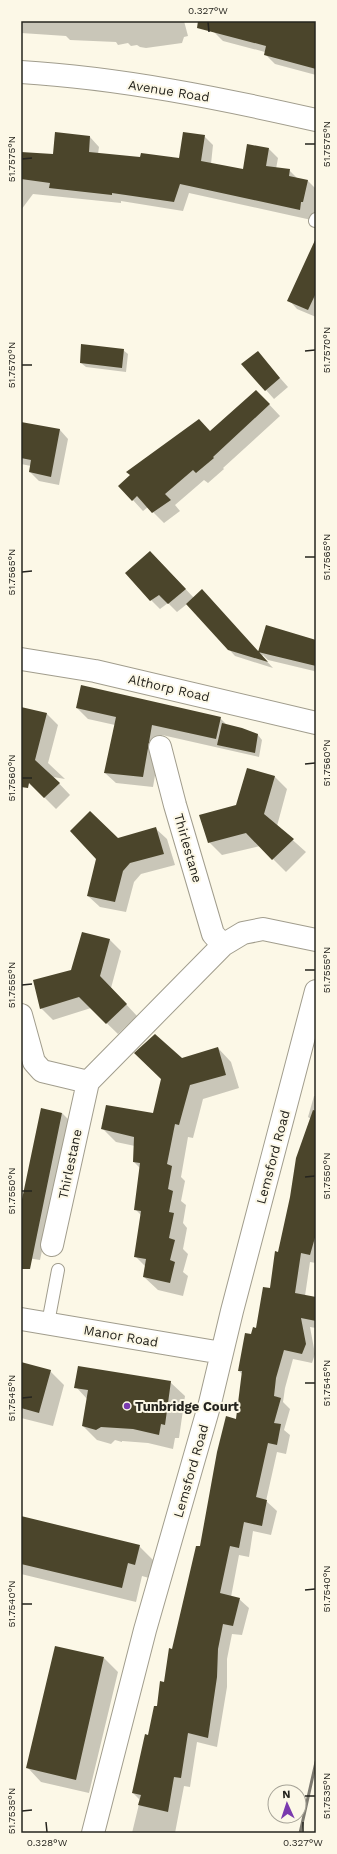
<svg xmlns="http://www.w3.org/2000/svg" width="337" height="1854" font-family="'Work Sans',sans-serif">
<rect width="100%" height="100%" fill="#fcf8e7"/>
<!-- shadow -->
<path fill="#0003" d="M21,21h163l4,15 -4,1 -2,6 -36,5 -6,-1 -3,-2 -6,1 -3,-3 -10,2 -2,-3 -46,-2 -4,-4 -45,-3z
M216,21h100v54l-41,-11 -10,-10v-2l-42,-11 -10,-10z
M204,136l9,9 -2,19 33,6 25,-21 9,9 -2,11 13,1 9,9 10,2 8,8v32l-127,-28 -6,18 -62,-10v2l-88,-9 -12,16v-57l33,2 36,-18 9,10 -1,7 43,5 39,1z
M316,258v59l-19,-8 -8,-9z
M123,350l5,4 -2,18 -40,-5 -5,-4z
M258,353l30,34 -14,12 -31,-35z
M266,401l14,15 -57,52 1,1 -16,14 -4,-3 -29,25 5,6 -16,12 -16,-16 -5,4 -23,-25 90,-54z
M21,423l39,7 8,9 -9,46 -20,-4 -9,-9 1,-6 -10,-2z
M159,561l35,37 65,55 7,-27 50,15v32l-2,-2 -46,-11 -5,-5 -1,1 11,12 -38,-12 -48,-52 -10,8 -9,-9 -8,6 -9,-9z
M21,708l26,6 11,11 -10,38 17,16 -12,-2 17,18 -14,14 -26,-26 -9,2z
M77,708l143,10 7,7 31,10 4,5 -3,17 -97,-22 -9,52 -37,-4 -11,-10 10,-48 -27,-6z
M274,776l13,13 -10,37 29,26 -20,20 -26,-26 -38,9 -13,-13 28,-36z
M155,828l12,11 8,26 -34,9 -7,8 -8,30 -26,-5 -12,-11 30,-57z
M110,940l11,11 -10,37 26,28 -19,18 -27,-26 -38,12 -12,-12 31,-37z
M218,1048l13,14 8,26 -36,11 -10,39 -5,-1 -7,40 4,4 -4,20 5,4 -3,18 4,5 -4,21 5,5 -5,18 5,4 -5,20 -25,-6 -14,-13 2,-10 -11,-11 6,-41 -6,-6 5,-41 -6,-6 1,-16 -19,-4 -14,-14 52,-14 28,-55z
M314,1096h2v167l-6,-1 -5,34 11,2v30l-6,-1 5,27 -3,9 -19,-4 -8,29 -2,14 7,7 -6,21 6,5 -4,19 -9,-2 -11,49 11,10 -6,24 -18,-4 -4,26 -10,-2 -8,42 8,2 10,9 -7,27 -10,-1 -5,25v28l-10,60 -20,-5 -7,45 -6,-1 -9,47h-43l8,-33 -7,-7 32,-110 71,-263 7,-45 -4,-4 13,-35 5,-7 13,-40 41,-170 -3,-2z
M62,1113l7,7 -29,140 -19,-3v-48z
M21,1363l29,8 14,14 -11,41 -32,-8z
M170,1382l15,14 -6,42h-4l-2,11 -25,-6 -26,-2v1l-7,-2 -4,4 -14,-4 -14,-14 5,-26 -12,-13z
M21,1517l118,29 14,14 -4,18 -7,-2 -6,26 -115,-28z
M104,1658l14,14 -29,121 -48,-11 -14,-15z"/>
<!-- building -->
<path fill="#4b452b" d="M198,21h118v48l-52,-14 2,-9 -69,-18z
M55,132l35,4 -1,16 51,5 1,-4 38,5 4,-26 22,3 -4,26 42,8 4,-25 22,4 -3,18 24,3 -1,7 19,4 -5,22h-2l-1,8 -120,-26 -6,18 -62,-9v2l-63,-7 1,-5 -29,-4v-27l32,2z
M316,238v55l-8,17 -21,-9z
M81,344l43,5 -2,19 -42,-5z
M258,351l22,27 -15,13 -24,-27z
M256,390l14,14 -57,53 1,1 -18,15 -3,-3 -28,24 6,6 -19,13 -15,-17 -5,5 -14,-15 12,-11 -4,-3 73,-53 11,12z
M21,422l39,7 -9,48 -22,-5 2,-12 -10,-2z
M150,551l36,38 -18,15 -9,-9 -9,6 -25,-28z
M202,589l66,73 -40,-12 -42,-46z
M266,625l50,15v26l-58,-14z
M81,685l140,32 -5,22 -64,-14 -9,52 -39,-4 12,-56 -40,-9z
M21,707l26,6 -12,47 25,23 -16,15 -15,-15 -1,5 -7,-1z
M222,723l20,5 16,6 -3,19 -38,-8z
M247,768l28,8 -11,38 30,25 -22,21 -26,-27 -38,10 -9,-28 37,-10z
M90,811l28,27 38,-11 8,27 -34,9 -7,8 -8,31 -28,-6 9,-37 -26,-28z
M82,932l28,7 -10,37 27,28 -21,20 -27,-27 -39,12 -7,-29 38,-10z
M155,1034l27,24 36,-11 8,28 -36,10 -11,40 -4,-1 -8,40 5,2 -4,23 5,2 -4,21 5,1 -5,25 6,2 -5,20 5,2 -5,21 -27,-6 3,-18 -12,-2 7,-46 -7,-1 6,-47 -7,-1 1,-25 -33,-8 5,-24 47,8 8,-34 -27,-26z
M41,1108l21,5 -32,156h-9v-65z
M313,1110l3,1v123l-6,21 -9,-2 -6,40 21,4v24l-15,-3 5,26 -4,10 -18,-4 -8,28 -2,18 7,2 -7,25 7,1 -4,21 -9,-2 -12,54 11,3 -5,26 -18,-4 -5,26 -9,-2 -10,47 20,5 -7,28 -10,-2 -5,25 -1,28 -9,61 -20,-5 -7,45 -7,-1 -6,35 -30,-7 3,-10 -9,-2 13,-59 3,1 6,-29h3l3,-25 4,1 5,-34 3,1 24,-103h4l17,-94 9,-36 10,3 6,-48h-4l7,-38 6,1 2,-7 3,1 7,-41 7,1 5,-37 3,1 12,-55 6,-39z
M21,1362l30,8 -12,43 -18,-5z
M78,1366l93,15 -6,44 -4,-1 -2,11 -26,-6 -32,-2 -5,3 -14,-4 6,-36 -14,-2z
M21,1516l119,29 -5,20 -7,-2 -6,25 -101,-24z
M55,1646l49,11 -28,123 -50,-12z"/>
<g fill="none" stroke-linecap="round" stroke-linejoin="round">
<!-- lane casing -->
<g stroke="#a19d8d" stroke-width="14">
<path id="lane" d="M315,221l1,-2
M48,1323l10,-53"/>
</g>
<!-- street casing -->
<g stroke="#a19d8d" stroke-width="24">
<path id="street" d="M21,72c99,6 198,26 295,48
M21,659l74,12 221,52
M160,747l15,58 38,129 10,11
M21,1015l13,47 8,9 46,11
M52,1245l36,-163 135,-137 20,-12 20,-4 53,11
M21,1319l201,34
M93,1833l52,-203 65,-227 22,-92 84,-320"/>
</g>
<!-- lane -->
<use href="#lane" stroke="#fff" stroke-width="12"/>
<!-- street -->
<use href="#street" stroke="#fff" stroke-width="22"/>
<!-- rail -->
<path stroke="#7e7b71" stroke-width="3" d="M300,1833l16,-71"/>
</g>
<!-- ticks -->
<path fill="none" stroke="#25241e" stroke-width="1.5" d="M208,22l1,10M305,144h10M22,159l10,-1M305,351l10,-1M22,365h10M305,557h10M22,572l10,-1M305,764l10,-1M22,778h10M305,970h10M22,985l10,-1M305,1177l10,-1M22,1191h10M305,1383h10M22,1398l10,-1M305,1590l10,-1M22,1604h10M305,1796h10M22,1811l10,-1M46,1822l1,10M303,1822v10"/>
<!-- markers -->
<circle fill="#7a3aae" stroke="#fcf8e7" stroke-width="1.5" cx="127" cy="1406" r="4"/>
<g text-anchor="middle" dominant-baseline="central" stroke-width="4" stroke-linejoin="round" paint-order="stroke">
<!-- street labels -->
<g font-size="13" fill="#25241e" stroke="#fcf8e7">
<text transform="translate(169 91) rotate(9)">Avenue Road</text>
<text transform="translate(169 688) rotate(13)">Althorp Road</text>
<text transform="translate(188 848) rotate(74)">Thirlestane</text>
<text transform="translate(273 1157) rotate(-75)">Lemsford Road</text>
<text transform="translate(70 1164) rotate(-78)">Thirlestane</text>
<text transform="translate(121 1336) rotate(10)">Manor Road</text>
<text transform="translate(191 1471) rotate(-74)">Lemsford Road</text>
</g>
<!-- poi labels -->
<g font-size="13" font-weight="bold" fill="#25241e" stroke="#fcf8e7" text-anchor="start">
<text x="135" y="1406">Tunbridge Court</text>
</g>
</g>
<!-- border -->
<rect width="337" height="1854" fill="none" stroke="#fcf8e7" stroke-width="44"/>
<!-- north arrow -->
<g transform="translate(287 1804) rotate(357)"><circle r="19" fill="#fcf8e7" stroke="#a6a397"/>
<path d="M0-3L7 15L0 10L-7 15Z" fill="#7a3aae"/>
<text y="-6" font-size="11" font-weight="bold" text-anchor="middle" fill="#25241e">N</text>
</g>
<rect x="22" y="22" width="293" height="1810" fill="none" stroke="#25241e" stroke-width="1.5"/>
<g font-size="10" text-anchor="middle" fill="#25241e">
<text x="208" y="14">0.327°W</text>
<text transform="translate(326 144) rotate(-90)" y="4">51.7575°N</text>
<text transform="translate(11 159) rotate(-90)" y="4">51.7575°N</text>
<text transform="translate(326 350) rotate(-90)" y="4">51.7570°N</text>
<text transform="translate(11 365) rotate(-90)" y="4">51.7570°N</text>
<text transform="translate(326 557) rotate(-90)" y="4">51.7565°N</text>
<text transform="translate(11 572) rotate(-90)" y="4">51.7565°N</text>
<text transform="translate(326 763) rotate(-90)" y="4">51.7560°N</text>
<text transform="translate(11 778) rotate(-90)" y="4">51.7560°N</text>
<text transform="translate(326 970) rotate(-90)" y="4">51.7555°N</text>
<text transform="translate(11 985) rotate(-90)" y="4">51.7555°N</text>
<text transform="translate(326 1176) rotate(-90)" y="4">51.7550°N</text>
<text transform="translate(11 1191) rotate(-90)" y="4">51.7550°N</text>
<text transform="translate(326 1383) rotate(-90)" y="4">51.7545°N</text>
<text transform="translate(11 1398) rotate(-90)" y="4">51.7545°N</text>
<text transform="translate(326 1589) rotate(-90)" y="4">51.7540°N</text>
<text transform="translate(11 1604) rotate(-90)" y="4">51.7540°N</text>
<text transform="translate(326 1796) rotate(-90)" y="4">51.7535°N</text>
<text transform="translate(11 1811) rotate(-90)" y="4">51.7535°N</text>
<text x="47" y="1846">0.328°W</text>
<text x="303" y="1846">0.327°W</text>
</g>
</svg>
